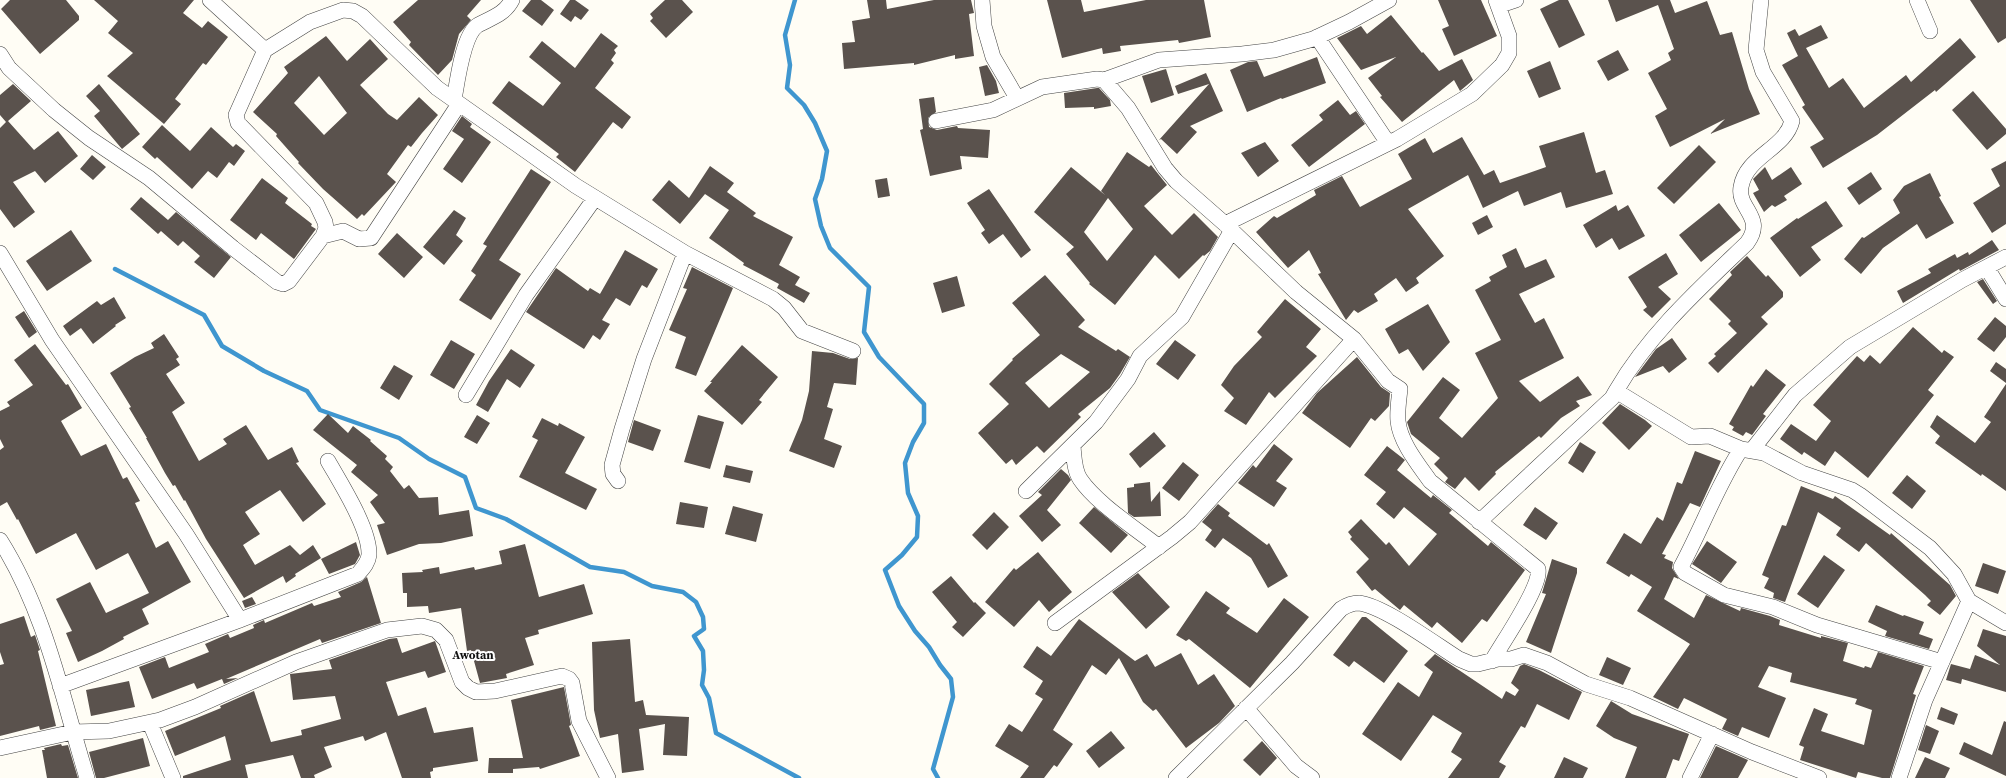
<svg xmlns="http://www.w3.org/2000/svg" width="2006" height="778" font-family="'Source Serif 4',serif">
<rect width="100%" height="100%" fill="#fffdf5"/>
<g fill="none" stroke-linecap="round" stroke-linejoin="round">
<!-- stream -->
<path stroke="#3f96cf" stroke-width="4.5" d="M795,0l-10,35 5,30 -3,23 17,17 11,18 12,28 -5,28 -7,20 6,27 9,22 39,39 -5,45 15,25 45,47v19l-11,19 -8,21 3,30 10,23 -1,21 -15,18 -17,15 14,36 16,25 14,16 11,18 11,14 2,18 -20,72 5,9
M115,269l89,46 18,31 42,25 43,20 13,19 79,28 30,21 36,18 11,31 30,11 84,48 34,5 28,14 31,6 13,10 7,15 1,12 -10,7 9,15 1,19 -2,15 7,13 7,35 83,45"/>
</g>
<!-- building -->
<path fill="#5a524d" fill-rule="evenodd" d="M10,0h56l13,16v4l-39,34 -39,-45z
M94,0h100l-11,13 19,15 6,-7 20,16 -22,28 -3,-2 -28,36 6,5 -17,20 -57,-48 26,-23 -25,-20 10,-12z
M418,0h63l-14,16 4,4 -12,14 -7,26 -14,15 -29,-30 2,-3 -18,-20z
M531,0h10l13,10 -12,16 -20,-15z
M570,0h5l14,10 -8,10 -6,-4 -4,6 -11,-8z
M665,0h17l11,12 -27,26 -16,-17 3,-3 -3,-4z
M867,0h19l1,9 47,-9h37l3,13 -5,1 5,42 -19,3v-4l-41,10v-2l-70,6 -2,-26 13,-1 -3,-21 18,-3z
M1047,0h34l3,12 62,-12h58l7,37 -32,6 -1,-3 -58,6 1,5 -18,3 -1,-6 -40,10z
M1438,0h43l16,36 -43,20 -12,-27 7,-3z
M1559,0h9l17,35 -26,13 -19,-39z
M1608,0h62l5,13 32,-12 13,34 12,-3 17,57 11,25 -50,20 15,-15 -55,28 -15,-31 12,-7 -19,-36 23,-13 -3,-7 6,-4 -16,-44 -42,17z
M1970,0h36v38l-8,5z
M1391,15l31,38 1,-1 16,19 23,-12 11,21 -13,11 -6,-11 -52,42 -22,-25 2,-1 -14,-18 28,-21 -35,13 -24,-32 24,-12 6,8z
M1821,25l7,13 -22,10 23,40 14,-10 21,30 42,-33 5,7 49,-44 16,19 -40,35 -1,-2 -58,45 -54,33 -13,-21 14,-8 -22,-32 3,-2 -23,-40 16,-9 -11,-23 8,-4 4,7z
M601,33l17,13 -4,4 2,3 -5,7 3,3 -19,25 36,29 -9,12 -9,-7 -38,50 -19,-15 3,-3 -67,-51 17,-22 34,25 18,-23 -32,-26 13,-16 33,27z
M326,36l21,25 23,-22 18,20 -28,26 28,29 9,6 22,-23 19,18 -16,18 -11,14 -3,-2 -21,29 9,8 -32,34 -2,-2 -5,5 -34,-30 -25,-26 1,-1 -23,-26 1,-2 -24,-22 35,-39 -4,-6zM319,76l28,37 -23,22 -30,-32z
M1618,50l11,20 -21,11 -11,-20z
M1317,57l9,26 -44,16 -1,-1 -34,14 -17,-42 18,-8 9,-1 7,16z
M1550,61l11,28 -22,9 -12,-27z
M987,65l9,16 3,12 -14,3 -6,-29z
M1166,69l8,26 -23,8 -9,-27z
M1206,73l17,38 -33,15 7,6 -20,22 -16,-15 -2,1 50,-56 -31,10 -3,-8z
M13,84l18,17 -23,20 26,29 24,-19 20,25 -33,27 -10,-12 -22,11 22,30 -21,16 -14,-19v-81l6,-6 -6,-7v-20z
M99,84l41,50 -18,15 -28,-33 6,-5 -14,-15z
M1097,88h2l11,12 1,6 -17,3v-2l-29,1 -1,-15z
M1973,91l33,38v5l-19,16 -35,-40z
M934,97l2,15 -8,6 1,9 8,3 20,-4 1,2 32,2 -2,28 -28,-2 2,13 -32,7 -10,-46 3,-1 -4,-30z
M1338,100l12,15 6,-4 9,13 -56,43 -18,-22 32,-25 -4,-5z
M462,116l10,8 -2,3 21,15 -29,41 -19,-14 21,-30 -12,-8z
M162,125l28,26 21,-24 22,20 3,-3 9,7 -11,15 -5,-4 -12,16 -9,-7 -16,18 -35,-32 -2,2 -13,-12z
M1584,132l12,41 9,-3 8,24 -47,14 -5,-16 -37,14 -6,-15 -35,17 -15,-33 -60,34 36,47 -28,22 3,5 -13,9 -10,-14 -22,16 4,7 -20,12 -4,-3 -8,10 -28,-46 3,-1 -12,-23 -21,18 -32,-36 18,-16 3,2 39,-23 -2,-5 28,-14 18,31 52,-28 -14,-25 27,-16 8,15 29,-16 22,38 10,-5 6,13 46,-16 -7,-21z
M1265,142l14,19 -21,16 -17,-24z
M1699,145l17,17 -42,42 -17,-16z
M1127,152l22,15 2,-2 16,20 -23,21 28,29 22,-22 24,24 -8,14 -6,5 -1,-1 -24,24 -24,-24 -40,50 -26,-21 1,-1 -24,-29 8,-7 -40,-35 37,-45 34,28 -4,-4zM1108,198l25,31 -26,32 -23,-29z
M92,155l14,12 -13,13 -13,-11z
M2006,161v63l-14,9 -19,-30 27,-17 -9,-17z
M710,166l24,17 -7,9 29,21 -3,3 40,21 -14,28 21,12 -5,8 15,8 -6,10 -27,-15 2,-4 -36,-19 1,-2 -35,-25 20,-28 -24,-16 -25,30 -28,-24 17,-20 20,18z
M1765,167l7,13 19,-13 11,17 -18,12 3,4 -12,7 -3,-2 -8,7 -11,-19 6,-3 -6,-11z
M531,169l20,13 -52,78 22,14 -30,46 -32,-20 17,-25 -5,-4 16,-25 -4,-2z
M1871,172l11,17 -23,16 -12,-17z
M1930,173l11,23 -2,1 15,26 -28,16 -9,-15 -34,24 -22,26 -17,-15 18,-22 2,1 36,-25 -7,-13 11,-14z
M262,178l26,20 -3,5 27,21 -1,2 5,3 -22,30 -33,-26 -5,7 -26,-20z
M887,178l3,18 -12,2 -3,-18z
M989,189l42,61 -10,8 -18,-24 -14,10 -8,-11 4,-3 -18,-27z
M141,197l27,23 8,-8 55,45 -17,21 -20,-16 6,-6 -17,-15 -5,5 -17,-15 -3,3 -28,-25z
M1826,201l17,25 -32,21 10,13 -21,17 -30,-39 27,-20 1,1z
M1719,203l22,27 -40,32 -22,-27z
M1616,205l2,6 10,-6 17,31 -26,14 -7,-12 -16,10 -13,-23z
M454,210l12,8 -10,17 7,6 -19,24 -21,-18z
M1487,215l6,12 -15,8 -6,-12z
M71,230l21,31 -45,30 -21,-30z
M397,233l26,24 -19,21 -26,-24z
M1992,240l7,10 -39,21 -1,-2 -56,34 -6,-12 34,-18 -3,-4 27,-15 2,4 11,-6 1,3z
M1516,248l9,20 21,-9 9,18 -36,17 16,29 9,-5 20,40 -45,23 21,21 38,-26 14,19 -16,6 4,5 -19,12 -20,20 -2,-2 -44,36 1,2 -17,17 -14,-14 -10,12 -10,-7 3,-4 -14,-14 6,-6 -29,-24 -4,-12 36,-45 17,13 -21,28 23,20 36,-40 -23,-45 26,-13 -26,-50 16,-9 -2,-4 18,-10 -5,-12z
M625,250l33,19 -11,19 -5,-3 -12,21 -14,-8 -14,22 8,4 -10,16 -7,-5 -9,14 -58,-37 30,-44 32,23 2,-3 10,6z
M1666,253l12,21 -20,13 13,12 -19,19 -9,-8 4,-3 -19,-30z
M1747,256l19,21 2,-2 15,17v5l-22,20 7,7 -50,49 -10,-10 8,-7 -2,-2 23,-21 -9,-9 3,-3 -22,-22 23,-24 -2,-3z
M692,267l41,21 -37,88 -21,-8 11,-31 -17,-7 18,-41 -4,-1z
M1045,275l40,45 -7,7 38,24 2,-2 12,8 -10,17 -10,14 -32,26 3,3 -37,36 -7,-7 -21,19 -4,-6 -6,5 -28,-31 31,-29 -20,-20 24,-24 -1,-1 28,-24 -28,-32zM1061,354l29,18 -41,36 -24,-25z
M957,276l8,30 -23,7 -9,-30z
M1983,279l14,22 -4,3 -16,-22z
M114,297l12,21 -11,7 1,1 -23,18 -12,-16 -11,8 -7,-10 34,-25 4,4z
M1285,299l36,30 -15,18 11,9 -42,42 -6,-6 -23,33 -22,-14 10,-13 -13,-13 13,-19 28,-29 -5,-5z
M1428,304l22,38 -27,29 -15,-22 -9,5 -14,-25z
M24,311l13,21 -8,6 -14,-21z
M1995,317l11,9v11l-12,15 -17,-13z
M1913,327l29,26 2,-3 10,7 -26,33 6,5 -66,83 -33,-27 -10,15 -21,-14 -2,3 -22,-16 11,-15 25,17 15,-20 -18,-16 44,-49 7,6 6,-7 10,9z
M164,334l15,23 -3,2 4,6 -14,9 19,29 -13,9 27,49 28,-17 -4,-5 23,-14 22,35 24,-13 7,15 -3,1 30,41 -23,18 -23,-32 -35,22 15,22 -17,11 12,20 35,-20 10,10 13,-10 8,13 -26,16 1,2 -10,7 -3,-7 -39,22 -38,-59 -21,-39 -1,1 -9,-16 -2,1 -8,-13 -19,-35h1l-18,-30 2,-1 -21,-34 25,-16 19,-9 -3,-5z
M1672,338l15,21 -18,14 -6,-7 -28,11 21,-28z
M451,340l24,14 -21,35 -24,-14z
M1175,340l21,15 -18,25 -22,-16z
M35,344l31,41 2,-1 14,24 -21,13 20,35 25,-12 17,35 4,-2 13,24 -5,2 21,45 12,-7 23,41 -49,27 7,15 -26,13 1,2 -22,12 -24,11 -12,-29 6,-2 -16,-32 34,-17 16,31 43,-20 -21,-40 -32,17 -20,-37 -40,21 -18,-35 -1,1 -10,-18 -7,4v-56l4,-3 -4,-8v-28l10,-5 -3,-4 26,-17 -19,-25z
M742,345l36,32 -19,23 3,2 -20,23 -38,-34 8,-9h-2z
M511,349l24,16 -15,23 -13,-9 -19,33 -12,-7 13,-24z
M812,351l21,2 17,6 8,-1 -2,27 -22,-2 -7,24 6,2 -9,30 18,7 -8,22 -45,-17 13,-31 7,-29z
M1357,357l24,30 9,6 -1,13 -14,15 -4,-3 -21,30 -48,-35 15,-20z
M1996,362l10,7v14l-16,-12z
M394,365l19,11 -14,24 -19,-12z
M1766,369l20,16 -23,29 3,2 -14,19 -6,-3 -3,4 -11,-6 2,-3 -5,-3 22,-39 2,2z
M2006,384v107l-24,-17 -1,2 -46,-33 5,-7 -10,-9 7,-12 38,28 16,-21 -7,-5z
M1620,404l25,16 7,6 -23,24 -27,-27z
M328,414l20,19 5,-7 18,14 -1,1 17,15 -2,3 8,8 -3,4 14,18 5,-4 10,13 19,-1 1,18 30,-5 4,26 -32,7 -22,1 -32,11 -10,-30 8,-2 -15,-21 8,-7 -27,-23 6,-7 -44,-35z
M477,415l13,8 -13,21 -13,-7z
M698,415l26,7 -14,47 -26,-7z
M542,418l16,8 1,-3 26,14 -20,36 32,16 -11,21 -67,-33 19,-37 -6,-3z
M634,420l27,10 -8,21 -25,-9z
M1154,432l12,14 -26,22 -11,-14z
M1580,442l16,10 -13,21 -15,-10z
M1274,444l19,15 -17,22 11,7 -13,19 -36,-24 15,-18 3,3z
M1387,446l18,14 -8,10 34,28 2,-3 19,15 -3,3 39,33 3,-4 34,28 -38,52 -5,-3 -20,24 -25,-21 -5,6 -28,-23 -4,5 -25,-21 -3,2 -16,-19 13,-13 -19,-20 2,-2 -4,-5 13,-13 25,26 3,-3 20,24 28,-32 -33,-27 -10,12 -18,-15 10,-12 -22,-17z
M1695,451l26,10 -21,46 -10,-4 -28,51 4,1 -2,3 9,4 -1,6 7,11 -5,-2 -10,22 30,19 12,-23 34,16 1,-3 29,8 10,4 -1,5 42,13v-2l27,7 -5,18 21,7 1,-2 6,2 7,-16 46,14 -11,28 3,1 -26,83h-8l-24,-6 -2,6 -56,-18 4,-13 -5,-2 15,-37 14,6 -7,17 43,14 8,-35 -17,-6 2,-5 -67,-17 2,-9 -23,-7 -11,21 28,11 -17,40 -27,-11 -4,9 -16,-7 5,-10 -43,-21 -6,11 -25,-12 37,-53 -53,-33 15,-24 -21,-13 -2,3 -23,-14 18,-30 17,11 16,-27 6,4 14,-39 5,2z
M1183,462l16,13 -20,26 -17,-13z
M726,465l27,6 -3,12 -27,-6z
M1061,469l7,6 3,5 -24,30 14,15 -19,17 -23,-26 23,-21 -4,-3z
M1907,475l19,16 -14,18 -20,-16z
M1150,482l1,20 9,-11 1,25 -27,1 -6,-4 -1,-25 7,-1v-3z
M1801,486l32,13 2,-3 55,39 1,-2 59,52 6,11 -16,19 -13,-10 4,-4 -6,-6 -59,-52 -7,9 -23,-17 5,-7 -23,-16 -33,90 -12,-4 1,-5 -10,-5 5,-10 -7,-3 20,-50 4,1z
M680,502l28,5 -4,21 -28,-4z
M1218,504l12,9 -2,3 39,29 2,-2 19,33 -20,12 -17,-30 -28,-20 -8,10 -10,-8 7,-10 -10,-8z
M733,506l30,8 -7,28 -31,-8z
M1094,507l34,28 -17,18 -32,-30z
M1535,507l23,16 -12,17 -23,-15z
M994,512l15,15 -22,23 -15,-15z
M1707,541l30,21 -16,21 -29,-19z
M356,542l4,13 -5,9 -26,10 -8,-15z
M525,544l14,53 45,-13 9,30 -55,16 1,4 -14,4 9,27 -28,9 1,4 -27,5 -9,-33 -4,1 -6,-43 -32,5 -1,-7 -21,1v-14h-4l-1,-20 21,-1 -1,-2 17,-3 1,7 34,-7 1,3 27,-6 -3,-13z
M1038,552l34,40 -23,20 -10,-12 -25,27 -29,-25 29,-34 2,2z
M1824,555l21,15 -27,38 -21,-14z
M1552,559l25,9v5l-26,80 -25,-11 20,-48 -4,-1z
M1983,563l23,8 -8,23 -23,-8z
M1138,573l32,34 -24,22 -34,-37z
M951,576l23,27 1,-1 11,11 -23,24 -11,-10 5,-5 -25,-30z
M367,577l14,46 -59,20 -2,-4 -94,40 12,-1 -14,6 -2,-5 -25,10 -3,-6 -42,16 -13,-32 26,-10 4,11 40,-16 -4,-8 16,-7 7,-3 2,4 24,-10 -1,-3 11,-5 1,3 47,-20 2,3 27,-9 -3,-5 23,-10z
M1206,591l24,17 -4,5 31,20 27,-35 25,19 -59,71 -61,-49 -3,2 -10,-6z
M252,597l4,7 -11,4 -3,-7z
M1876,605l27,11 1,-1 20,7 -5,12 14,5 -4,10 -44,-13 2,-5 -19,-9z
M24,616l7,21 4,-2 5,15 -2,1 18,75 -16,4 -1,-4 -39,10v-71l4,-1 -4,-12v-28z
M1362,617h4l42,34 -24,32 -30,-22 -5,6 -16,-12z
M1079,619l56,42 12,-7 8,13 26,-14 17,32 16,-11 21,32 -16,17 -33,25 -30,-39 -3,2 -10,-9 -24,-44 -13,17 -14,-10 -39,65 20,14 -16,23 -3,-2 -10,13h-24l9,-12 -34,-20 14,-22 13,8 21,-33 -8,-5 8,-13 -20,-14 14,-21 14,10z
M1983,629l23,7v56l-44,-13 -1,5 -15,-4 5,-16 19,5 5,-14 25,10 -23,-19z
M397,638l5,15 33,-12 11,31 -18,6 -3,-7 -39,11 12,34 28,-9 8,26 39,-6 5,34 -45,7v3l-3,1 1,6h-29l-16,-46 -21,9 -2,-5 -39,11 8,20 -18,8 1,3h-14l-8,-23 -48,10 3,13h-65v-2l48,-16 -6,-24 -50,20 -10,-25 56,-23 -1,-2 34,-15 17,51 31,-7 -1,-5 40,-11 -6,-23 -42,4 -3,-26 42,-5 -3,-9 60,-21z
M630,639l5,63 8,-2 3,15 43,2 -2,39 -24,-1 2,-31 -26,5 5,41 -22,3 -4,-39 -18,4 -6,-28 -2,-68z
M1435,654l67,45 4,-8 9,5 4,-6 -8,-7 9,-17 4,-2 15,6 43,22 -13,28 -32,-16 -12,24 -4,-2 -22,36 7,4 -7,12h-51l14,-19 -11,-7 11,-19 -29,-18 -32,46 -39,-27 36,-52 21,15 14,-25 -9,-7z
M1607,657l24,11 -8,17 -24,-10z
M129,681l6,26 -44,9 -5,-26z
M564,687l7,38 -2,1 11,30 -40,13 -1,-2 -26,2v4h-25l1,-15h34l-12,-58z
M1611,701l21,13 57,20 -10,27 -6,-2 -7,19h-41l12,-31 -23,-9 -18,-12z
M1941,707l17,7 -4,11 -17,-6z
M2004,721l2,1v54l-47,-22 5,-12 28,13z
M1926,725l13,6 -9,23 -12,-4z
M1111,731l14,17 -26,20 -13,-17z
M143,738l7,28 -46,12h-8l-7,-26z
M1262,741l15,17 -17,18 -17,-16z
M61,744l1,2 6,-1 10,33h-31l-5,-28h3l-1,-2z
M1716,746l32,14 -10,18h-38z
M1564,757l24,11 -5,10h-29z
M1925,757l25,11 -5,10h-30z"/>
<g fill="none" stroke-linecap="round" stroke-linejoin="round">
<!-- street casing -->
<g stroke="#444" stroke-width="16">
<path id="street" d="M210,0l55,50
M982,0l2,26 9,31 24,41
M1917,0l13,31
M1498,6l18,-6
M1317,37l71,106
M0,54l9,14 45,42 35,28 60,40 84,70 44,34 6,2 6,-3 34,-45 3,-8 -1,-6 -9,-19 -78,-80 -2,-8 29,-65 45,-28 33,-12 10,1 9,5 75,72 139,98 109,67 88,46 11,9 18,23 51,20
M1104,80l55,-20 83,-6 32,-4 39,-11 36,-17 40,-22
M454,100c3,-17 9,-66 24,-75 13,-7 27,-11 34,-25
M936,121l57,-11 49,-23 55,-8 7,1 24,28 37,60 11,13 49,43 71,68 58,47 34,42 12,8c-1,10 -3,22 -2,32 2,21 20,43 32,60l108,88c4,17 -36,74 -46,92
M1225,224l172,-85 75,-45 30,-29 7,-12v-17l-13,-36
M323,236l20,-5 16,8 12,-1 88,-134
M0,253l52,87 134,194 54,86
M1987,268l19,31
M1616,391c33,-57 83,-102 131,-148 19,-26 -10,-34 -6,-56 5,-31 44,-38 51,-66l-29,-49 -7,-22 5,-50
M466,395l60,-100 69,-97
M1073,446c1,10 1,24 7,33 16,24 55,49 79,68
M1741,449c-24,37 -39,79 -60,118l4,6 39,22 49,12 44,18 125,37
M1752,450l43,-55 55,-48 112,-67 44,-23
M618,481l-5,-7 -1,-9 10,-36 22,-70 41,-106
M1026,491l70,-69 32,-43 12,-23 42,-39 50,-87
M1479,522l133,-124 4,-7 75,46 19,-1 31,13 23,4 38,20 50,17 8,5 70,53 24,26 15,27 37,22
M0,540c46,73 62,157 87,238
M1055,623l117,-86 18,-15 164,-183
M60,686l180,-66 118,-46c5,-6 10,-11 11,-19 1,-26 -28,-71 -41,-94
M1246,708l50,58 16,12
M150,723l23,55
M0,748l73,-16 36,-1 51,-11 35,-13 101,-45 91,-32 35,-4 14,4 10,10 16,42 6,6 8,4 19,-1 67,-15 7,3 3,4 7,38 29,57
M1176,778l116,-115 49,-54c6,-4 11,-6 18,-6 25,3 76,41 100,56l12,5h7l20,-5h13l13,-4 23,8 39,21 44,14 122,54 67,26
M1690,778l22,-44
M1899,778l26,-78 44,-99"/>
</g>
<!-- street -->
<use href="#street" stroke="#fff" stroke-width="15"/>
</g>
<g text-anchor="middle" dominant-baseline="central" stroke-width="4" stroke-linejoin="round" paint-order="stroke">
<!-- neighbourhood labels -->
<g font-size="12" font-weight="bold" fill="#111" stroke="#fff">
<text x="473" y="655">Awotan</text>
</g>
</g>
</svg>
